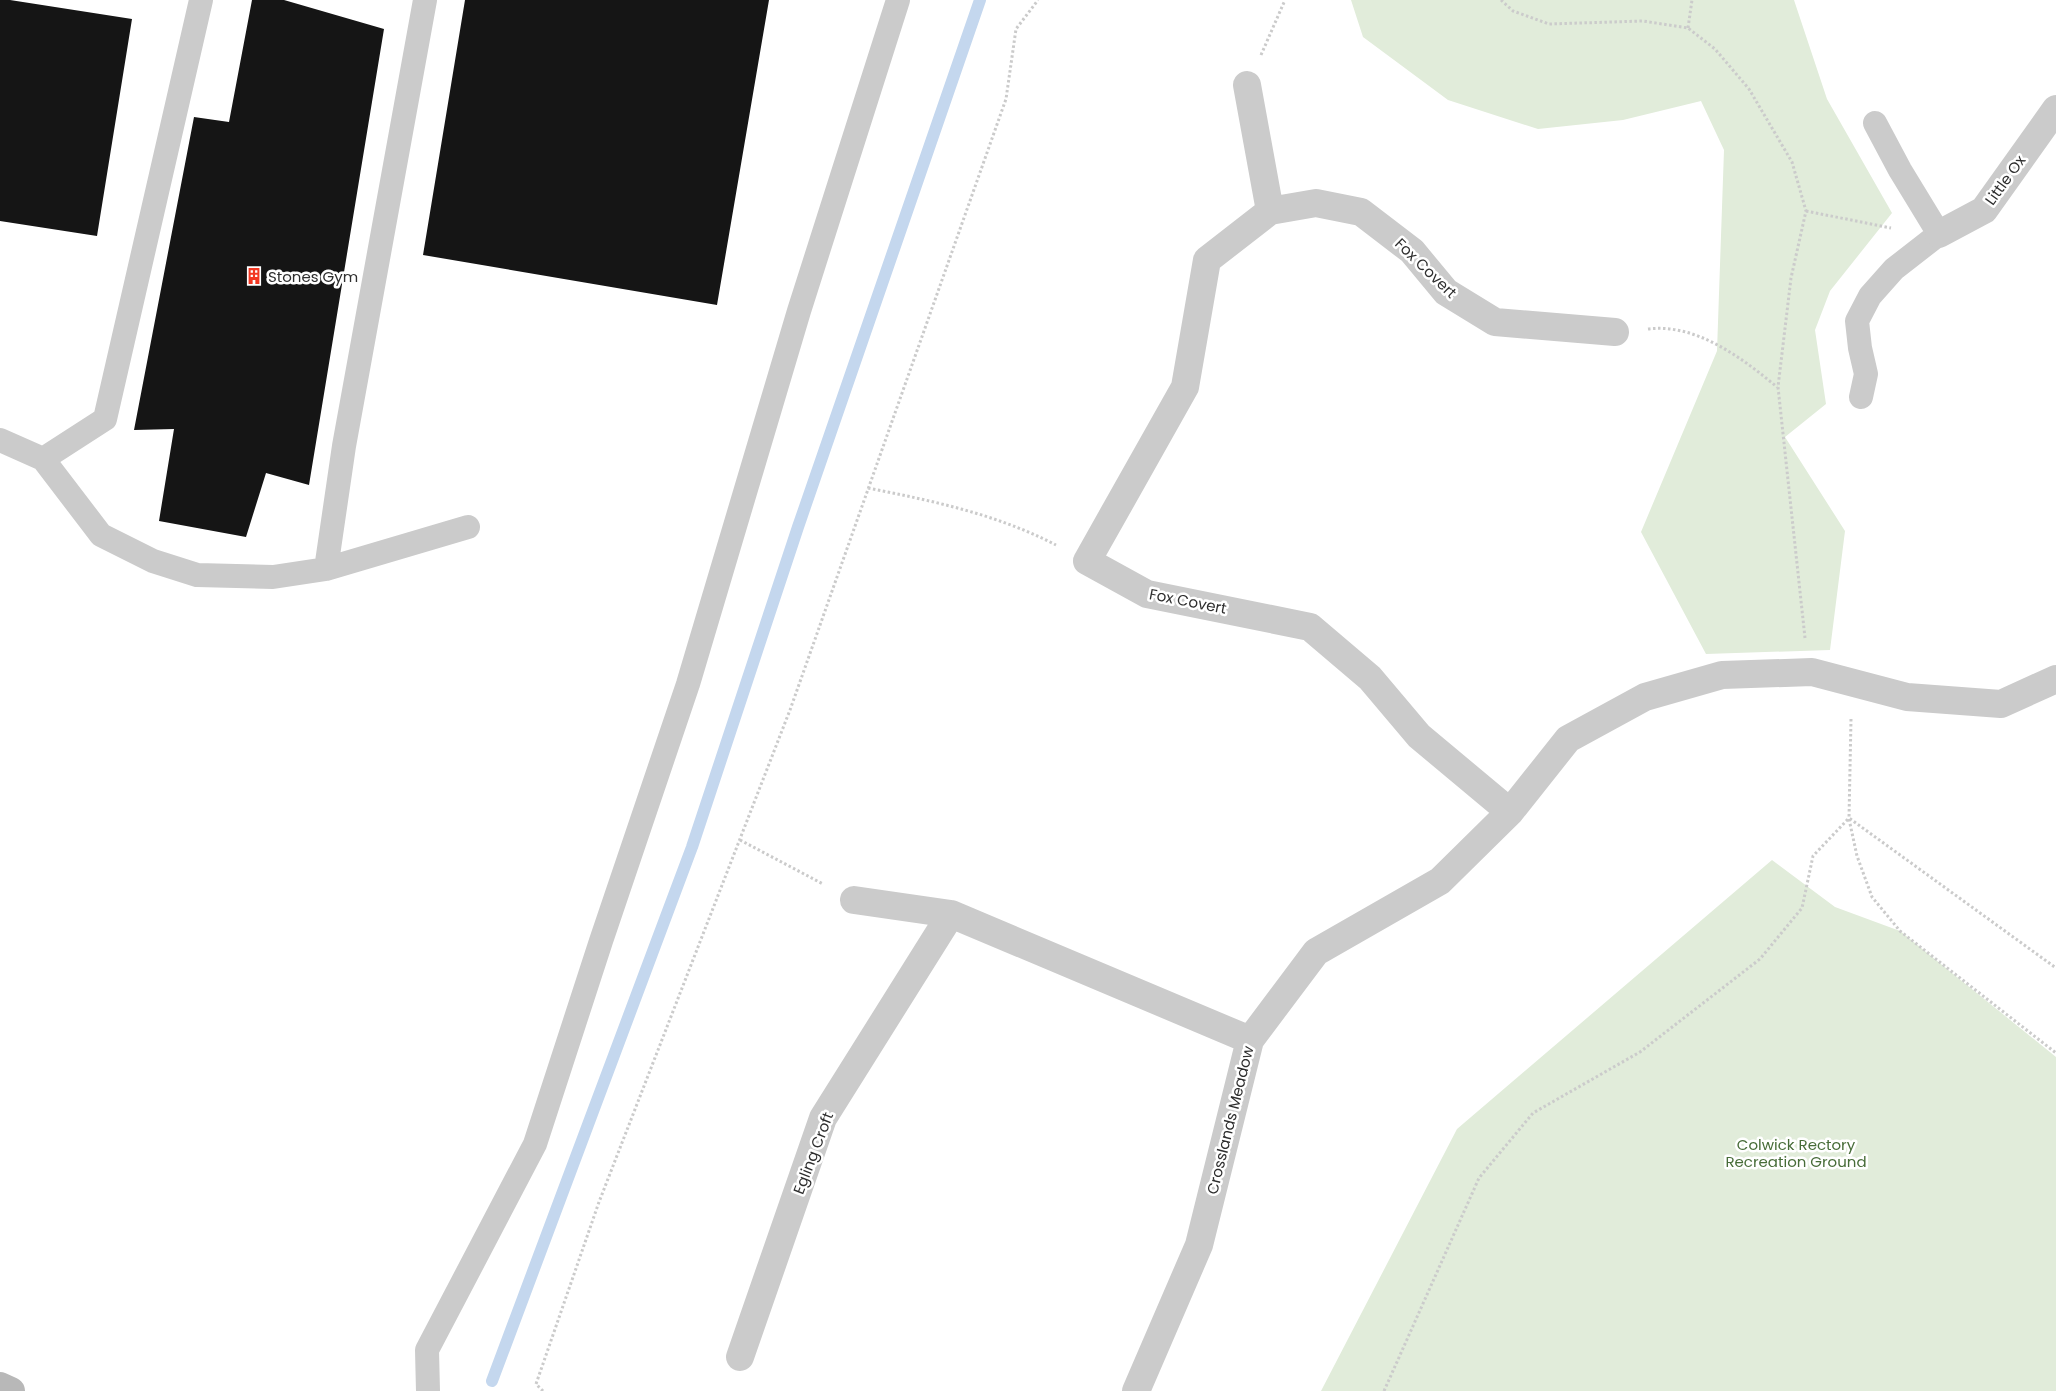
<svg xmlns="http://www.w3.org/2000/svg" width="2056" height="1391" font-family="Poppins,sans-serif">
<rect width="100%" height="100%" fill="#fff"/>
<!-- green -->
<path fill="#e1ecda" d="M1351,0h443l33,99 65,114 -62,78 -15,39 11,74 -41,33 60,94 -15,119 -124,4 -65,-122 76,-181 7,-201 -23,-49 -78,19 -85,9 -90,-29 -85,-63z
M1772,860l63,47 65,24 156,126v334h-735l136,-262z"/>
<g fill="none" stroke-linecap="round" stroke-linejoin="round">
<!-- stream -->
<path stroke="#c4d7ee" stroke-width="12" d="M492,1381l200,-534 106,-320 182,-527"/>
</g>
<!-- building -->
<path fill="#151515" d="M0,0h10l122,19 -35,217 -97,-15z
M252,0h32l100,29 -75,456 -43,-12 -20,64 -87,-16 15,-92 -40,1 60,-313 35,5z
M465,0h304l-52,305 -294,-50z"/>
<g fill="none" stroke-linecap="round" stroke-linejoin="round">
<!-- path -->
<path stroke="#cbcbcb" stroke-width="3" stroke-dasharray="2.5 2.5" stroke-linecap="butt" d="M1501,0l12,11 36,13 94,-3 45,7 27,21 34,40 43,73 14,49 -15,67 -13,109 27,251
M1688,28l4,-28
M1261,55l24,-55
M1806,211l85,17
M1648,329c48,-6 94,29 129,58
M868,488c65,13 128,26 188,57
M1851,719l-2,99 207,150
M1849,819l8,37 15,41 28,34 156,122
M740,840l83,44
M543,1391l-7,-7 63,-182 191,-492 216,-611 10,-70 22,-29
M1384,1391l95,-213 54,-65 107,-61 120,-93 42,-51 11,-52 36,-38"/>
<!-- lane -->
<path stroke="#cbcbcb" stroke-width="24" d="M1861,397l5,-23 -6,-26 -3,-27 13,-25 24,-27 45,-35 -39,-64 -25,-47
M0,440l43,19 62,-40 96,-419
M43,459l58,76 52,26 44,14 76,2 53,-8 142,-42
M326,569l18,-123 81,-446
M428,1391l-1,-41 108,-206 66,-203 87,-257 111,-373 99,-311"/>
<!-- street -->
<path stroke="#cbcbcb" stroke-width="28" d="M1247,85l23,126
M1939,234l45,-24 72,-101
M1510,812l-91,-76 -49,-58 -60,-51 -163,-33 -60,-33 98,-174 22,-127 63,-49 46,-8 45,9 51,39 34,41 49,30 120,10
M854,900l97,14
M740,1357l83,-239 128,-204 299,126
M1136,1391l63,-146 51,-205 66,-88 124,-71 70,-69 58,-73 77,-42 77,-22 90,-3 95,25 94,7 55,-25"/>
<!-- secondary -->
<path stroke="#b8b8b8" stroke-width="28" d="M0,1386l11,5"/>
</g>
<!-- icons -->
<defs>
<g id="building-bare" transform="scale(1.35)"><path d="M-4-6H4V6H1V3H-1V6H-4ZM-2.5-4.3h1.7v1.8h-1.7ZM.8-4.3h1.7v1.8H.8ZM-2.5-1h1.7V.8h-1.7ZM.8-1h1.7V.8H.8Z" fill="#f23722" stroke="#fff" stroke-width="2.5" paint-order="stroke"/></g>
</defs>
<g fill-rule="evenodd">
<use href="#building-bare" x="254" y="276"/>
</g>
<g text-anchor="middle" dominant-baseline="central" stroke-width="5" stroke-linejoin="round" paint-order="stroke">
<!-- street labels -->
<g font-size="15" fill="#2e2e2e" stroke="#fff">
<text transform="translate(2005 180) rotate(-54)">Little Ox</text>
<text transform="translate(1426 268) rotate(44)">Fox Covert</text>
<text transform="translate(1188 601) rotate(11)">Fox Covert</text>
<text transform="translate(1230 1120) rotate(-76)">Crosslands Meadow</text>
<text transform="translate(813 1153) rotate(-69)">Egling Croft</text>
</g>
<!-- poi labels -->
<g font-size="15" fill="#2e2e2e" stroke="#fff" text-anchor="start">
<text x="268" y="276">Stones Gym</text>
</g>
<!-- park labels -->
<g font-size="15" fill="#476c38" stroke="#fff">
<text x="1796" y="1144">Colwick Rectory<tspan x="1796" dy="17">Recreation Ground</tspan></text>
</g>
</g>
</svg>
